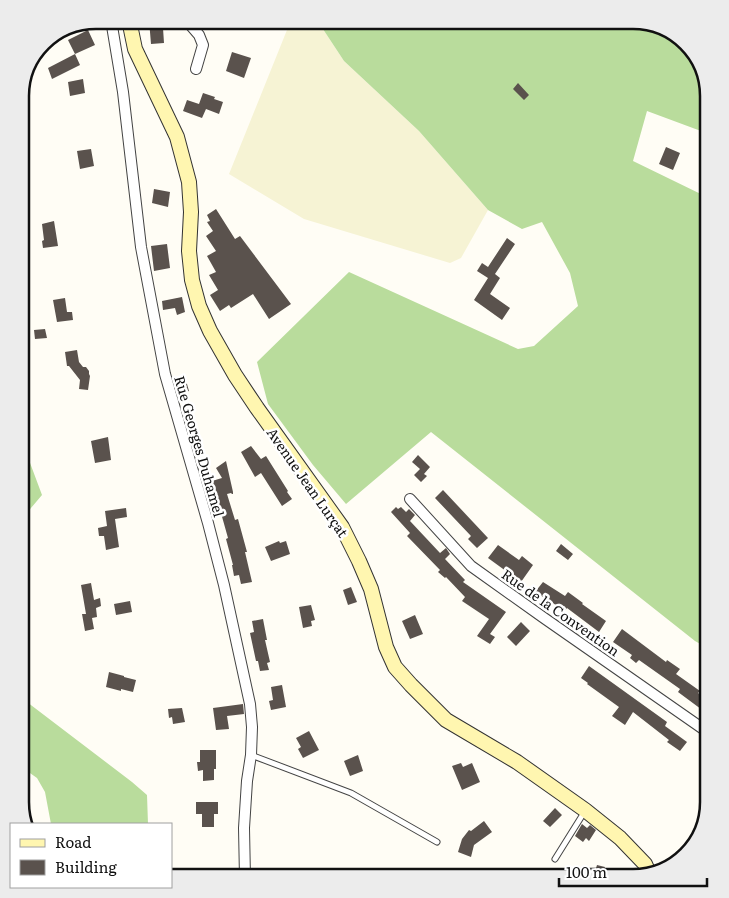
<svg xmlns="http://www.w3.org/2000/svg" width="729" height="898" font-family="Literata,serif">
<rect width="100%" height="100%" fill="#fffdf5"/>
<!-- farmland -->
<path fill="#f6f3d4" d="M291,20h26l27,41 75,70 69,79 -27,48 -11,5 -146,-44 -75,-45z"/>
<!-- forest -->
<path fill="#b9dc9c" d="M317,20h321l33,10 25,23 13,43v38l-62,-23 -14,50 76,37v451l-14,-8 -264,-209 -85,72 -33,-39 -45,-61 -11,-42 92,-90 169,77 16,-3 44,-40 -8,-33 -28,-51 -20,7 -34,-19 -69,-79 -75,-70z
M20,436l22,59 -22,26z
M20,698l3,1 109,83 15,13 1,29h-97l-6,-32 -8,-14 -17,-12z"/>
<!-- building -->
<path fill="#5a524d" d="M149,20h30l3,6 -19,2 1,15 -13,1z
M88,30l7,15 -20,9 -7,-14z
M232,52l19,6 -7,20 -18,-7z
M75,54l5,11 -28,14 -4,-11z
M83,79l2,14 -15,3 -2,-14z
M518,83l11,12 -5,5 -11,-11z
M203,93l12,4 -1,2 9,3 -4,12 -13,-5 -4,9 -19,-7 4,-11 12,4z
M666,147l14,6 -7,17 -14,-6z
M91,149l3,17 -14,3 -3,-18z
M154,189l16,3 -2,15 -16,-4z
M216,209l19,30 5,-3 51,68 -22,15 -16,-25 -22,14 -2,-3 -9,6 -10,-16 8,-5 -9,-15 7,-3 -9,-16 9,-5 -10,-15 7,-5 -6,-9 3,-1 -3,-6z
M54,221l4,25 -15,2 -1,-7 2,-1 -2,-16z
M507,238l8,6 -20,30 5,4 -10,16 20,14 -8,12 -28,-20 14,-22 -11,-7 5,-8 6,4z
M167,244l3,24 -16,3 -3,-25z
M182,297l3,15 -8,3 -2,-7 -12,2 -1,-9z
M65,298l2,14h5l1,8 -16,2 -4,-22z
M45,329l2,9 -12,1 -1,-9z
M77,350l2,12 4,5h3l3,4v3l1,2 -2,14 -9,-1 1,-9 -11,-14h-2l-2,-14z
M185,377l4,14 -10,3 -5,-14z
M108,437l3,23 -16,3 -4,-22z
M251,446l10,13 5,-3 22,35 -1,1 5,7 -10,7 -21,-33 -6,4 -14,-25z
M418,455l12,12 -6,7 3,2 -6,6 -7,-7 6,-6 -8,-7z
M226,461l7,31v2h-1l-1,-1 -4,1 8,26 3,-1 9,33h-2l7,30 -11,2 -2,-9 -5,1 -2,-11h1l-7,-26 2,-1 -16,-57 10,-3 -6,-10z
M443,490l45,48 -11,10 -9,-9 3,-3 -36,-38z
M396,507l2,2 3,-2 5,5 3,-3 6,6 -5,6 30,32 6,-5 4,6 -5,5 20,21 -2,2 43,30 -16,22 5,3 -5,7 -13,-8 12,-17 -27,-18 3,-4 -19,-20 -1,1 -7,-6 2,-2 -33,-34 3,-3 -19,-21z
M126,508l1,9 -12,2 4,28 -13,3 -2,-14h-5l-1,-8 9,-2 -2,-15z
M279,541l1,2 6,-2 4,13 -19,7 -6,-14z
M561,544l12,10 -5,6 -12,-9z
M498,545l21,15 3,-4 11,9 -12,17 -33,-24z
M543,582l22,14 3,-4 15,11 -1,1 24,17 -7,11 -32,-24 -3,3 -18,-13v1l-11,-7z
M91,583l3,17 6,-2 1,8 -5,2 1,9 -5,1 2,11 -9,2 -3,-17h4l-5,-29z
M351,587l6,15 -9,3 -5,-15z
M130,601l2,11 -16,3 -2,-11z
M311,605l4,15 -4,1 1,5 -9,2 -4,-21z
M415,615l8,19 -13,5 -8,-18z
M263,619l4,21h-2l5,22 -3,1 2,7 -9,1 -2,-10h-2l-6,-28 4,-1 -2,-11z
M521,622l9,9 -14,15 -9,-9z
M622,629l44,33 1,-2 13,9 -4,5 24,17 -2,2 11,8v14l-31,-23 2,-3 -41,-29 -3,3 -6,-5 2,-3 -19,-13z
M589,666l78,56 -2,4 22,16 -7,9 -13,-9 2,-2 -36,-28 -8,13 -13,-9 7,-9 -32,-23 1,-1 -7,-5z
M109,672l15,4v1l12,3 -3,12 -12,-3v2l-15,-4z
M282,685l4,22 -15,3 -2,-9 4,-1 -2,-13z
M243,704l1,10 -17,2 2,13 -13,1 -3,-22z
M182,708l3,14 -12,2 -1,-7 -3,1 -1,-9z
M309,731l10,19 -16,8 -5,-9 3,-2 -5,-9z
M709,746v25l-10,-5z
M200,750h16v19h-2v11l-11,1v-11l-5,1 -1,-9h3z
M358,755l5,16 -13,5 -6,-15z
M461,763l2,4 9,-4 8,19 -18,8 -10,-24z
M196,802h22v12h-4v13h-12v-13h-6z
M555,808l7,7 -12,12 -7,-6z
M484,821l8,11 -18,13 -3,12 -13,-5 4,-13 7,-9 2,1z
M582,824l5,4 3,-3 6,5 -7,11 -3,-3 -3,4 -8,-6z
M597,865l8,2 -4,11h-8z"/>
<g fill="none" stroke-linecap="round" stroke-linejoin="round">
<!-- service casing -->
<g stroke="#444" stroke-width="7">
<path id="service" d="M251,755l100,38 86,49
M555,859l30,-48"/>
</g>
<!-- minor casing -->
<g stroke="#444" stroke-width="12">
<path id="minor" d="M111,20l12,72 18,155 24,127 43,149 16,62 26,119 2,23 -1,28 -4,26 -3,47 1,50
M186,20l13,15 4,10 -7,24
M410,499l61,67 73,52 165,115"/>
</g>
<!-- secondary casing -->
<g stroke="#333" stroke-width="16">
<path id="secondary" d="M129,20l6,29 42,88 12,45 2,30 -2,39 3,29 7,26 11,25 25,44 22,33 85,119 17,34 12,28 15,58 9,20 16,18 35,35 71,42 68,48 35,28 25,26 4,9"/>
</g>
<!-- service -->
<use href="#service" stroke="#fff" stroke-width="5"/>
<!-- minor -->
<use href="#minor" stroke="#fff" stroke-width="10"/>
<!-- secondary -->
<use href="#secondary" stroke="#fff6b0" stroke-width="14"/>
</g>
<g text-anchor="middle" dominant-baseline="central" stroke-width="5" stroke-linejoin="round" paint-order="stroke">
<!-- street labels -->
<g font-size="14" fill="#111" stroke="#fff">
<text transform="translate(200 446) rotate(74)">Rue Georges Duhamel</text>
<text transform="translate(308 482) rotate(55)">Avenue Jean Lurçat</text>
<text transform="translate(561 612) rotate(35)">Rue de la Convention</text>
</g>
</g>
<!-- crop -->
<path d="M0 0H729V898H0ZM96 29H633A67 67 0 0 1 700 96V802A67 67 0 0 1 633 869H96A67 67 0 0 1 29 802V96A67 67 0 0 1 96 29Z" fill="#ececec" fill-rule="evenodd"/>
<path fill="none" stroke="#111" stroke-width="2.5" d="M96 29H633A67 67 0 0 1 700 96V802A67 67 0 0 1 633 869H96A67 67 0 0 1 29 802V96A67 67 0 0 1 96 29Z"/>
<!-- legend -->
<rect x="10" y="823" width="162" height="65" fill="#ffffff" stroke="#a0a0a0"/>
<rect x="20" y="839" width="25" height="8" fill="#fff6b0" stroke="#a0a0a0"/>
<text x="55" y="848" font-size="15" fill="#111111">Road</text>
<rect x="20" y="860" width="25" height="15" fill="#5a524d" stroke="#a0a0a0"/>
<text x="55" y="873" font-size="15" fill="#111111">Building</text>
<!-- scale -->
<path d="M559 878v8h148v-8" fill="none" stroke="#111111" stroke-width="2.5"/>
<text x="566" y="878" font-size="15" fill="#111111" stroke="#ffffff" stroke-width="4" paint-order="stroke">100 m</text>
</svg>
